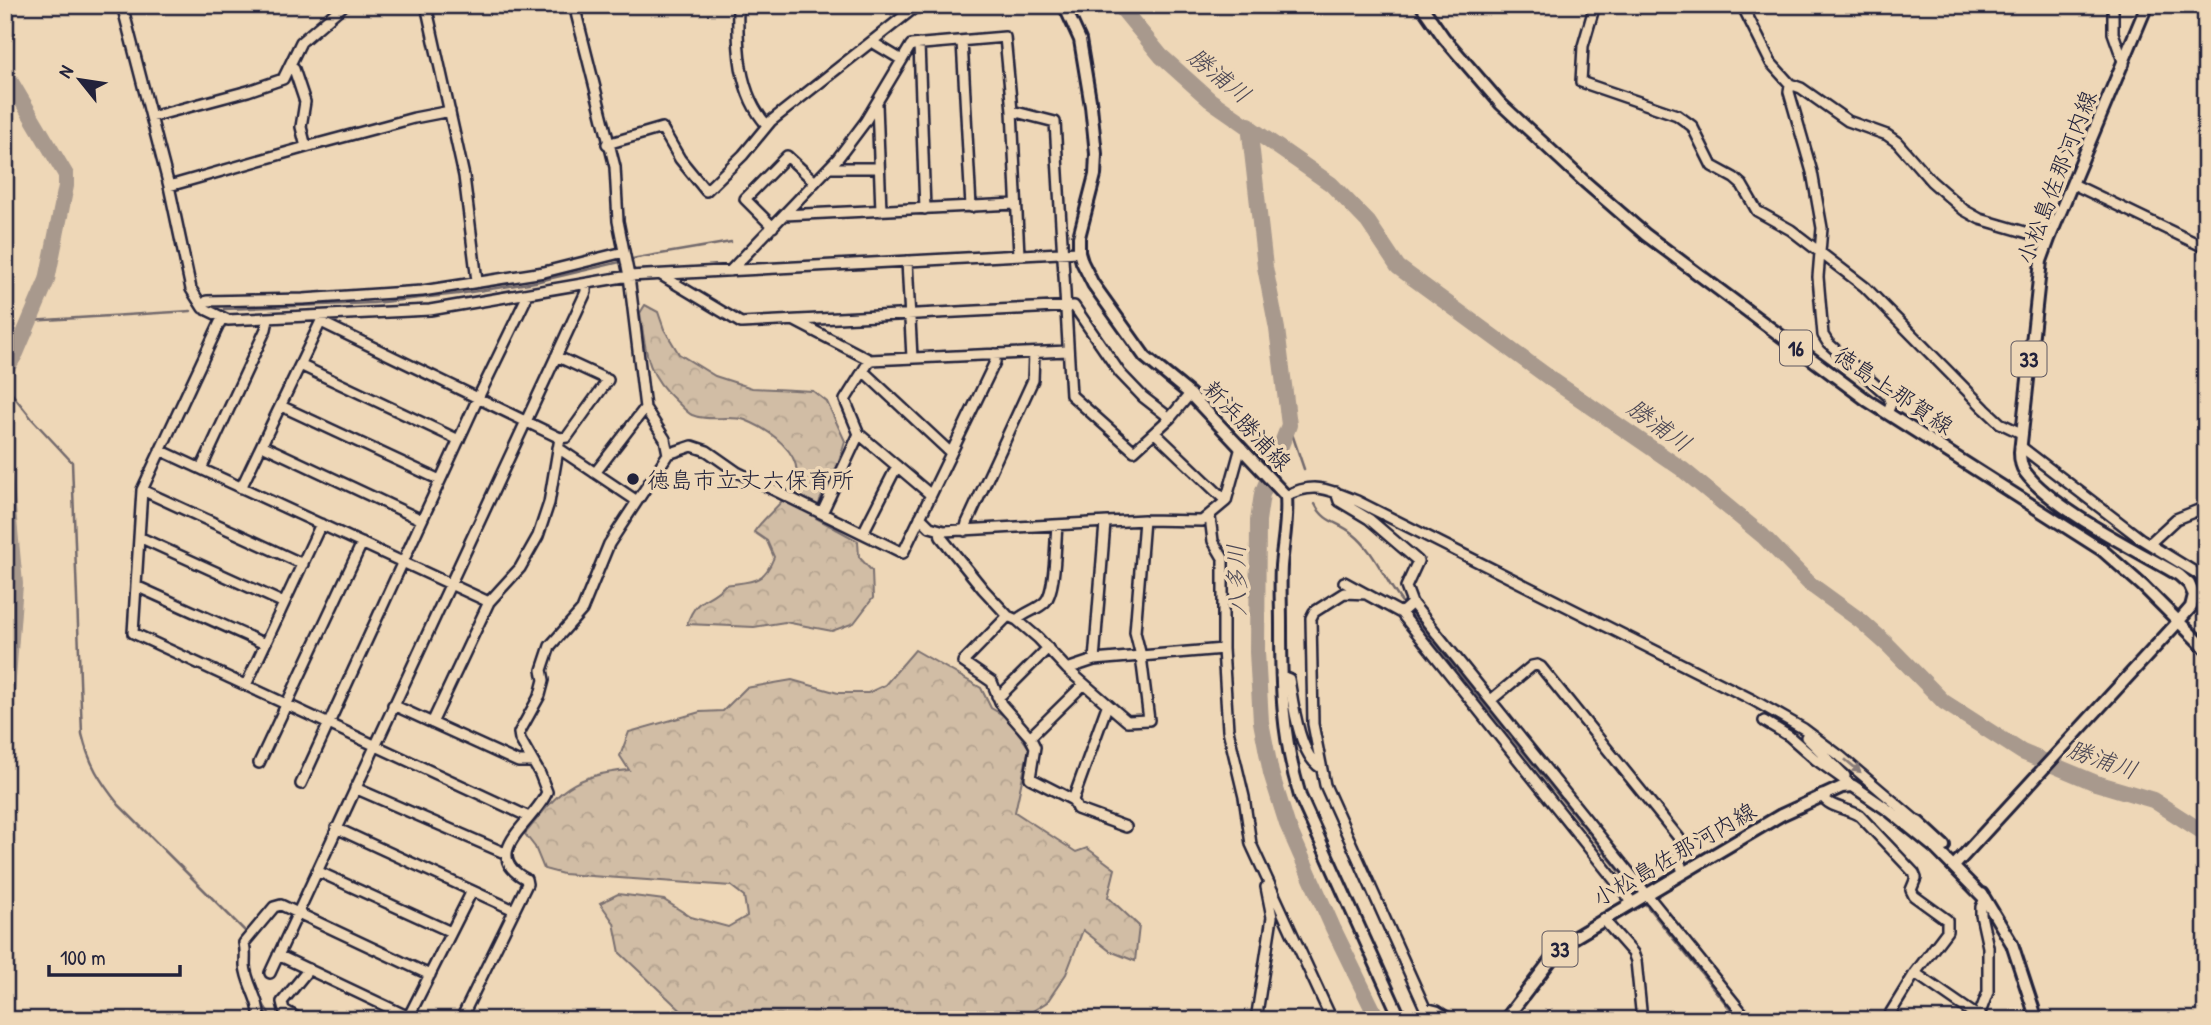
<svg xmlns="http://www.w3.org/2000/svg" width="2211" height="1025" font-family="'Patrick Hand','Klee One',sans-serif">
<defs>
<pattern id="forest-crowns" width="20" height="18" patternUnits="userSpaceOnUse" patternTransform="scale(1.75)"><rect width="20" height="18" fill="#d1bda5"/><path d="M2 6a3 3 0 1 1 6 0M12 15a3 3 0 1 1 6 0" fill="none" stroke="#b3a28f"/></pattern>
</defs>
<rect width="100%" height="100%" fill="#eed7b7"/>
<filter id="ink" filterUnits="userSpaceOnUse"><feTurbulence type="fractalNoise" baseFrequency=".0143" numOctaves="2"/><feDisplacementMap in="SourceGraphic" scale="14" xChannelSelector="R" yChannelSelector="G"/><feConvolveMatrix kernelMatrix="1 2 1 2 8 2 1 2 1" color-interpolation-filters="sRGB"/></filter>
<g filter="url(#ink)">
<!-- forest -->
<path fill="url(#forest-crowns)" stroke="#7a7070" stroke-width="2" d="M645,305l13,7 6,17 15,25 36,22 37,12 61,3 14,11 18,39 -7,24 -18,35 -4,18 42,23 1,16 13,14 1,27 -19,25 -22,8 -47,-9 -31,5 -67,-3c10,-29 21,-21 38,-39 26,-4 38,0 49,-28l-7,-16 -13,-9c10,-16 35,-33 41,-50 10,-28 -27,-53 -50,-62 -16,-5 -37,2 -53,-5 -6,-3 -12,-11 -17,-15 -30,-28 -29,-49 -35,-87z
M915,650l66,38 10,20 17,10 21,30 -14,64 61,40 11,-4 28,21 -7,28 31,29 -4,35 -25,-10 -27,-21 -17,44 -19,28 -28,18h-328l-71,-67 -6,-30 -14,-20 18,-9 46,6 27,17 37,10 19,-11 -3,-20 -13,-10 -168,-12 -19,-5 -9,-22 -10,-13c34,-43 46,-59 104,-64l-9,-14 9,-24 71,-20 23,-1 23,-23 46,-8 46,13h30l17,-8z"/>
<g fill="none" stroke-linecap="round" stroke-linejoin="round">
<!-- stream -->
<path stroke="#72696c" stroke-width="2.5" d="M224,309l149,-6 85,-9 77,-12 102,-24 94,-16
M29,321l162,-10
M5,385l27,34 40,43 10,272c7,30 18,47 37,71l128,128
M1289,425l15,44
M1315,504c10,20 23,17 38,30 23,18 33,50 52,72
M1409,611l229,283
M1642,900l97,120
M250,971l13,33 10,16
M266,1020l1,-10"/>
<!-- river -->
<path stroke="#a8998d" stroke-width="16" d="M1119,5l42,51 49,44 121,84 37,38 30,45 153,112 131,90 81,67 47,48 51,37 27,24 56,57 78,50 74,31 57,17 53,34
M5,72l61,103v11l-19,94 -31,73 -11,18
M1249,125l16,142 12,62 12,96 -27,69 -4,27 -1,131 4,70 10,51 16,51 46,104 45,92
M5,476l10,108 -10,135"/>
<!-- minor casing -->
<g stroke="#22223b" stroke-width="14">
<path id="minor" d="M122,5l47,181 22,103 12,19 25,12 202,-10 199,-34 450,-24
M426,5l38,171 13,105
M738,5c-1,40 0,89 29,120
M1595,5l-12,41 -2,36 96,33 15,11 20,40 22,12 8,7 15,26 34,19 74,57 120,122 15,14 21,10
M1742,5l29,58 19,21 11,4 47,33 39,14 10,7 34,39 33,29 16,9 69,20
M2113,5v28l11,31
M962,41l9,166
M872,42l30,18
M919,44l6,165
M1790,84l-1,8 23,80 10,56 -4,49 5,58 5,8 60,53 3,8 -4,9
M877,104l4,107
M1012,111l43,11 16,273 63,56 36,-33 20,-24
M151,117l97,-26 35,-12 18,-37 43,-37
M607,144l55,-16 18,31 26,32 37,-36 28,-34 147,-116
M306,147l108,-29 36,-7
M829,168h50
M2073,184l133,64
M169,186l137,-39 -5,-20 4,-25 -11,-33 -4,-2
M784,215l231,-11
M773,227l-28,-28 42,-43 28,26
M907,261l5,97
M730,271l108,-113 27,-36 46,-77 94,-8 7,74 7,144
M661,275l80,48 333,-17 46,67 23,24 27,21
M202,306l5,-5 96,-2 119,-8 122,-19 80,-20
M222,318l-80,172 -9,143 396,184
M795,321l75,39 197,-9
M321,322l239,116 7,-1 41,-57 -52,-24
M300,365l159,75
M863,371l88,82
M281,406l159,74
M1155,433l71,68
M859,434l72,61
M262,445l160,75
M2020,446l121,93 57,35 8,8
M558,448l79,53
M160,450l329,152
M668,454l24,-8 15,5 30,21 166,81 92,-191v-8
M201,469l65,-140 2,-9
M595,473l50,-65
M241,488l81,-169
M142,490l161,74
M1336,492l3,9 30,18 49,42 -12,26 6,16 -11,10 -57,-31
M1286,496c28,-15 44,-6 71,5l396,199 51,29 36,27 74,63
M822,513l37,-79 -14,-34 25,-40
M920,517l10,10 14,4 200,-11 58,1 24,-20 15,-54
M1210,517l3,24 10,17v91l5,81 16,67 7,47 81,176
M940,531l1,6 42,52 25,27 9,4 21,18 29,31 27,-9 129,-11
M965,531l2,-8 66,-143 1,-27
M863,533l34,-67
M139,537l145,66
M2149,544l27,-25 30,-12
M136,586l129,58
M1367,594l-23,-1 -30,19 -3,6 2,106 12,61 100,223 12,3 14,9
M1412,603l336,417
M1401,613l231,289
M1008,616l-45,46 29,20 9,22 29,33 53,-52
M1017,620c8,-8 20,-10 28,-18 11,-11 10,-58 12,-76
M1094,660l11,-137
M1067,669l60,52 22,-1 -8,-64 -6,-24 9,-112
M1281,676l8,3c4,24 10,76 32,89
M246,685l75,-161
M997,696l5,-2 46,-46
M1491,700l41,-34 5,-1 4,2 138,171v22l4,12
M393,705l125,57h13
M1764,721l25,15 26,23 38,27
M432,723l57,-121 31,-34 18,-32 11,-33 11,-65
M1030,737l5,10 -5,31 43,22 34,-94
M1806,737l39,39
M259,763l103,-220
M301,784l177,-386 47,-97 1,-6
M355,788l152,66
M1822,795c6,13 26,13 38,21l54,57 2,5 -5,12 3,6 33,24v11l-32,42
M1073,800l4,9 49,18
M336,828l178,82
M317,871l134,61
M1603,919l30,34 3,8 6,59
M278,955l131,62
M270,973l316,-681v-7
M1978,1018l10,-26v-45l-7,-32v-8l4,-8
M259,1020c2,-19 -13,-36 -14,-55 0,-8 1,-14 -1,-22l30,-36 7,-2 149,70
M301,1020l-17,-10 -2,-8 27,-33
M407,1020l65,-129
M468,1020l-6,-3 65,-133 -1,-5c-49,-26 10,-58 21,-87l-7,-18 -20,-35 -1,-6 21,-38 4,-15 -2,-10 8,-24 32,-36 27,-66 59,-90 -3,-15 -20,-31 -16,-132 -11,-55 -3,-54 -41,-162
M1256,1020l16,-103 -6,-30
M1889,1020l2,-8 24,-39 68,47"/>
</g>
<!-- major casing -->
<g stroke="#22223b" stroke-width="16">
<path id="major" d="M1064,5l16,35 11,66 5,48 -1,21 -16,62v15l3,10 11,22 52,73 45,37 96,102c2,25 -3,46 -5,70 -1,19 0,40 0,59 0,62 1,111 19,171l101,224
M1421,5l23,33 57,66 84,78 61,53 222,166 234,149 41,36 63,63
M1901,816l17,6 26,24
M1954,866l224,-244 13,-15 3,-12 -5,-11 -10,-9c-41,-24 -127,-66 -154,-103 -4,-6 -5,-13 -5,-20l21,-191 8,-22 98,-234
M1982,894l30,50 25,76
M1505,1020l52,-68 13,-12 211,-125 61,-28 11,-1 38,26 43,35 51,52"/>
</g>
<!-- minor -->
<use href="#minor" stroke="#eed7b7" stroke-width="9"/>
<!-- major -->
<use href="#major" stroke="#eed7b7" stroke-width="10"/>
</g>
<!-- one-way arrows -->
<defs><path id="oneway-solid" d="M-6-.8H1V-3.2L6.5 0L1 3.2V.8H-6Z" transform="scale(1.75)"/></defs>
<use fill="#887c79" href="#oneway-solid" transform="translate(1853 766) rotate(40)"/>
</g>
<!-- markers -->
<circle fill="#22223b" stroke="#eed7b7" stroke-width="2.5" cx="633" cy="479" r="7"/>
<g text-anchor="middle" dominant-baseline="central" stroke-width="7" stroke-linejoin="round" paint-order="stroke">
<!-- shield labels -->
<g fill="#eed7b7" stroke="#5f5860" stroke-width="2">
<rect x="1780" y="330.5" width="32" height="35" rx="5"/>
<rect x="2011.5" y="341.5" width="35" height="35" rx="5"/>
<rect x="1542.5" y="931.5" width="35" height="35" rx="5"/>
</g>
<g font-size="21" font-weight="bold" fill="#22223b">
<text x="1796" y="348">16</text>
<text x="2029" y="359">33</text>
<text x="1560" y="949">33</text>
</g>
<!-- street labels -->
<g font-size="23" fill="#22223b" stroke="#eed7b7">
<text transform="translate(2056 177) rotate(-69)">小松島佐那河内線</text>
<text transform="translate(1894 390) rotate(34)">徳島上那賀線</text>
<text transform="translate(1248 425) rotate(46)">新浜勝浦線</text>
<text transform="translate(1674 854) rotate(-30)">小松島佐那河内線</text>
</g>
<!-- poi labels -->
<g font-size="23" fill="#22223b" stroke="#eed7b7" text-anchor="start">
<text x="647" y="479">徳島市立丈六保育所</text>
</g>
<!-- water labels -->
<g font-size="24" font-style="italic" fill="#4a4654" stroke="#eed7b7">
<text transform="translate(1220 75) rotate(39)">勝浦川</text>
<text transform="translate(1660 425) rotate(36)">勝浦川</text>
<text transform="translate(1236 580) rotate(-91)">八多川</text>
<text transform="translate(2103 759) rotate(19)">勝浦川</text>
</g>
</g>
<!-- margin -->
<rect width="2211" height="1025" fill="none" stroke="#eed7b7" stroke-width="28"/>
<rect x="14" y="14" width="2183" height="997" fill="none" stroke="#22223b" stroke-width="2.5" filter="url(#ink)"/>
<!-- north arrow -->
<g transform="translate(80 80) rotate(300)" stroke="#eed7b7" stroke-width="5" paint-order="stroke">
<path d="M0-5L12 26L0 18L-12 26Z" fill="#22223b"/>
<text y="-10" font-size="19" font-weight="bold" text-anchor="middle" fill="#22223b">N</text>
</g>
<!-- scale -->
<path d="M49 965v10h131v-10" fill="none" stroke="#22223b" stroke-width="3.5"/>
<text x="60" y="965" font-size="21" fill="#22223b" stroke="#eed7b7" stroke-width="5" paint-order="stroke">100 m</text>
</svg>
